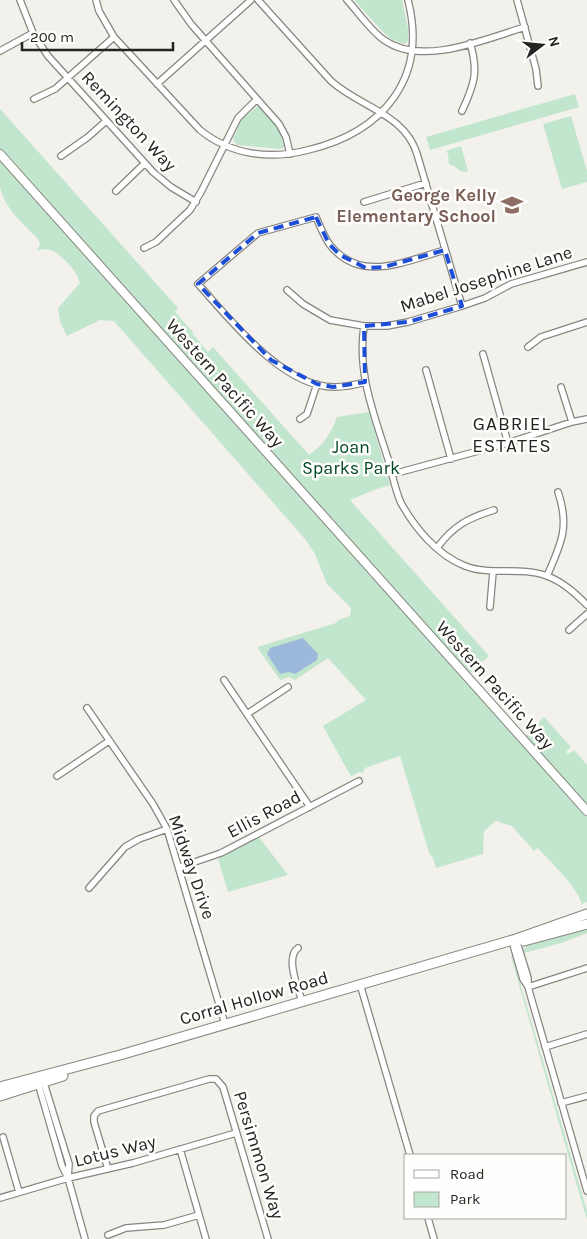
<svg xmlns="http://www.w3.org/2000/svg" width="587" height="1239" font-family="Karla,sans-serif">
<rect width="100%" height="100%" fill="#f2f1eb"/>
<!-- green -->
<path fill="#c2e6cd" d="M354,0h48l6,28v13l-4,3 -13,-5 -6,-5z
M575,94l4,13 -149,43 -4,-13z
M258,106c15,8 23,24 26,41l-4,2 -43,-4 -4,-6 9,-20z
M0,109l178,199 -3,4 18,20 -1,1 16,19 5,-5 96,108c15,-11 22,-21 28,-38l32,-5 21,73 -13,4 -27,11 139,156 -20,18 -469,-524z
M571,116l16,55v11l-25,7 -19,-65z
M461,146l7,25c-8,2 -8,-1 -14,-5 -1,-1 -4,-1 -5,-2l-1,-10 -2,-3z
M0,157l587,656v89l-5,2c-6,-19 -31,-41 -44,-56l-4,3 -22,-25 -16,-5 -12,10 -1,23 -47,14 -4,-13 -2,1 -30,-100 -35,12 -2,5 -4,-1 -7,4 -3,-3 -26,-47 43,-26 -38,-42 -33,22 -6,-3 -9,3 -23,-33 79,-24 2,-3 12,-4 1,-8 -24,-24 -12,-30 -10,-15 -191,-218 -14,-1 -33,16 -7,-14 -2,-14 22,-25c-3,-12 -19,-30 -32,-34 -3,0 -9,1 -12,1l4,-4 -1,-6c-15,-16 -35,-31 -39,-54 0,-9 0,-20 0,-29z
M544,717l27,30 -5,5 2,2 6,-4 13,15v41l-62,-69z
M259,837l29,38 -60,17 -10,-33z
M587,927v6l-2,1 -24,9 -37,10v-4l4,-5z
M512,955l75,256v9l-76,-263z"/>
<!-- water -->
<path fill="#9cb8da" d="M303,638l15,16 -1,6 -22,14 -6,-2 -9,2 -13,-20 3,-6z"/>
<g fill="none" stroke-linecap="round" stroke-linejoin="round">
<!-- street casing -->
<g stroke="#86857f" stroke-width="8">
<path id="street" d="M20,0l13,33 15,23 105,116 18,15 25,15
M96,0l3,11 15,26 86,93c31,25 70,30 108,20 75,-18 120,-71 100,-150
M174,0l17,24 88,100 7,13 4,17
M258,0l73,81c29,26 74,33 86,73l45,152
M347,0c12,13 23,30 37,40 38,27 101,-1 141,-13
M517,0l19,69 2,17
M0,51l33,-18
M157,84l94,-84
M34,99l21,-10 59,-52
M462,111c12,-26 17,-39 8,-68
M61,156l27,-19 18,-16
M116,191l28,-27
M364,202l62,-19
M144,248l12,-6 34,-32 11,-18 37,-74 19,-19
M287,290l16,14 27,16 34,6h23l21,-4 54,-16 23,-8 26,-14 76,-22
M364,326c-7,48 10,88 24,133 4,14 7,31 13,44 14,25 36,52 64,63 26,10 56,0 82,10 16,6 28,17 40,29
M528,347l13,-10 46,-15
M483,354l25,89
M426,370l25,89
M365,382c-10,3 -21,5 -31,5 -52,0 -104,-68 -136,-103l60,-51 58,-16c4,9 8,20 14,28 31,39 75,16 115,5
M561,387l11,35
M300,419l7,-5 10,-30
M393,474l115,-31 64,-21 15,-3
M437,548c16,-22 31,-30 57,-38
M547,576c14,-32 23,-49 11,-84
M490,607l3,-35
M569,630l18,-16
M224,680l86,127
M87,708l66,96 14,25 58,195
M247,714l41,-27
M57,776l52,-35
M180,867l41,-14 138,-72
M89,888l36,-41 14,-8 28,-10
M516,939l12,39v9l59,204
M512,941l11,38 4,6
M298,948c-13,9 0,40 4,53
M360,984l50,171
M528,987l59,-19
M545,1047l42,-13
M43,1080l26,84 -1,14 17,61
M38,1083l24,83 6,12
M561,1103l26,-7
M3,1137l16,55
M180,1149l26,90
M108,1169l-14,-47v-6l4,-5 111,-32h7l7,8 45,152
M0,1198l68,-20 65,-15 103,-30
M428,1218l6,21
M108,1235l18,-7 38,-3 35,-10"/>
</g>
<!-- secondary casing -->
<g stroke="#86857f" stroke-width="10">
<path id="secondary" d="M0,154l587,657"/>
</g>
<!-- primary casing -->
<g stroke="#86857f" stroke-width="11">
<path id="primary" d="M524,941l63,-17
M0,1087l120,-32 396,-116 71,-25
M0,1096l63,-20"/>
</g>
<!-- street -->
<use href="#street" stroke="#fff" stroke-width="5.5"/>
<!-- secondary -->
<use href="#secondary" stroke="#fff" stroke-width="8"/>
<!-- primary -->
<use href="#primary" stroke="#fff" stroke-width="9"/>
</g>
<!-- marked area -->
<path fill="none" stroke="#1d4ed8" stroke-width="4" stroke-dasharray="10 6" stroke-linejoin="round" d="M316,217l13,27 11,11 26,13 18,-1 61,-17 17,56 -54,16 -44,4 1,56 -32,5 -16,-3 -46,-24 -73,-76 60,-51z"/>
<!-- icons -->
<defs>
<g id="school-bare" transform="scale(1.725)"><path d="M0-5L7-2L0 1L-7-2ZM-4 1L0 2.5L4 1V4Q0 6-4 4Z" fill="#8d6e63" stroke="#fffefc" stroke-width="2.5" paint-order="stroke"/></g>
</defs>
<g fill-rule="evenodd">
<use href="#school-bare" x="512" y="205"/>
</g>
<g text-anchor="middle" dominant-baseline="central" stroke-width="5" stroke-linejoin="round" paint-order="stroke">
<!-- street labels -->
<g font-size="18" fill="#252422" stroke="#fffefc">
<text transform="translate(129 121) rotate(47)">Remington Way</text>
<text transform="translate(486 279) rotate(-18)">Mabel Josephine Lane</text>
<text transform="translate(225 383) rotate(48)">Western Pacific Way</text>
<text transform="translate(495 685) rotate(48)">Western Pacific Way</text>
<text transform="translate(264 814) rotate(-28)">Ellis Road</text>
<text transform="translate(192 867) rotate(71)">Midway Drive</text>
<text transform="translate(254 998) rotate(-16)">Corral Hollow Road</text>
<text transform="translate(115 1151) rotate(-14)">Lotus Way</text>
<text transform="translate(259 1155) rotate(73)">Persimmon Way</text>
</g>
<!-- education labels -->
<g font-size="18" font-weight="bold" fill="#785e54" stroke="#fffefc" text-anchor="end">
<text x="496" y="195">George Kelly<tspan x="496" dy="21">Elementary School</tspan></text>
</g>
<!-- park labels -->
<g font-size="18" fill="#044a27" stroke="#fffefc">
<text x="351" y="447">Joan<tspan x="351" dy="21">Sparks Park</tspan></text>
</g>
<!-- neighbourhood labels -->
<g font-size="19" letter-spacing="1" fill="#252422" stroke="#fffefc">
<text x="512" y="424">GABRIEL<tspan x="512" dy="22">ESTATES</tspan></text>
</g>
</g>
<!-- legend -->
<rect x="404" y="1154" width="162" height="65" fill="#fffefc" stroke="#a8a7a5"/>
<rect x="414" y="1170" width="25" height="8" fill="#ffffff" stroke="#a8a7a5"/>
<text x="450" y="1179" font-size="15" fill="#252422">Road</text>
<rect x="414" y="1192" width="25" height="15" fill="#c2e6cd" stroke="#a8a7a5"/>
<text x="450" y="1204" font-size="15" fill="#252422">Park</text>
<!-- north arrow -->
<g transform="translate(542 45) rotate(74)" stroke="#fffefc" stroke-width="4" paint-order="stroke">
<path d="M0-4L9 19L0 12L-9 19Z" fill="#252422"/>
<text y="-8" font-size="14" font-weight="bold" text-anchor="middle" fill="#252422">N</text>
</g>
<!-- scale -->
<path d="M22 42v8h151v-8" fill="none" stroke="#252422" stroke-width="2.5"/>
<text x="30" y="42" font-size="15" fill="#252422" stroke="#fffefc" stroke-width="4" paint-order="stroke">200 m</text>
</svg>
